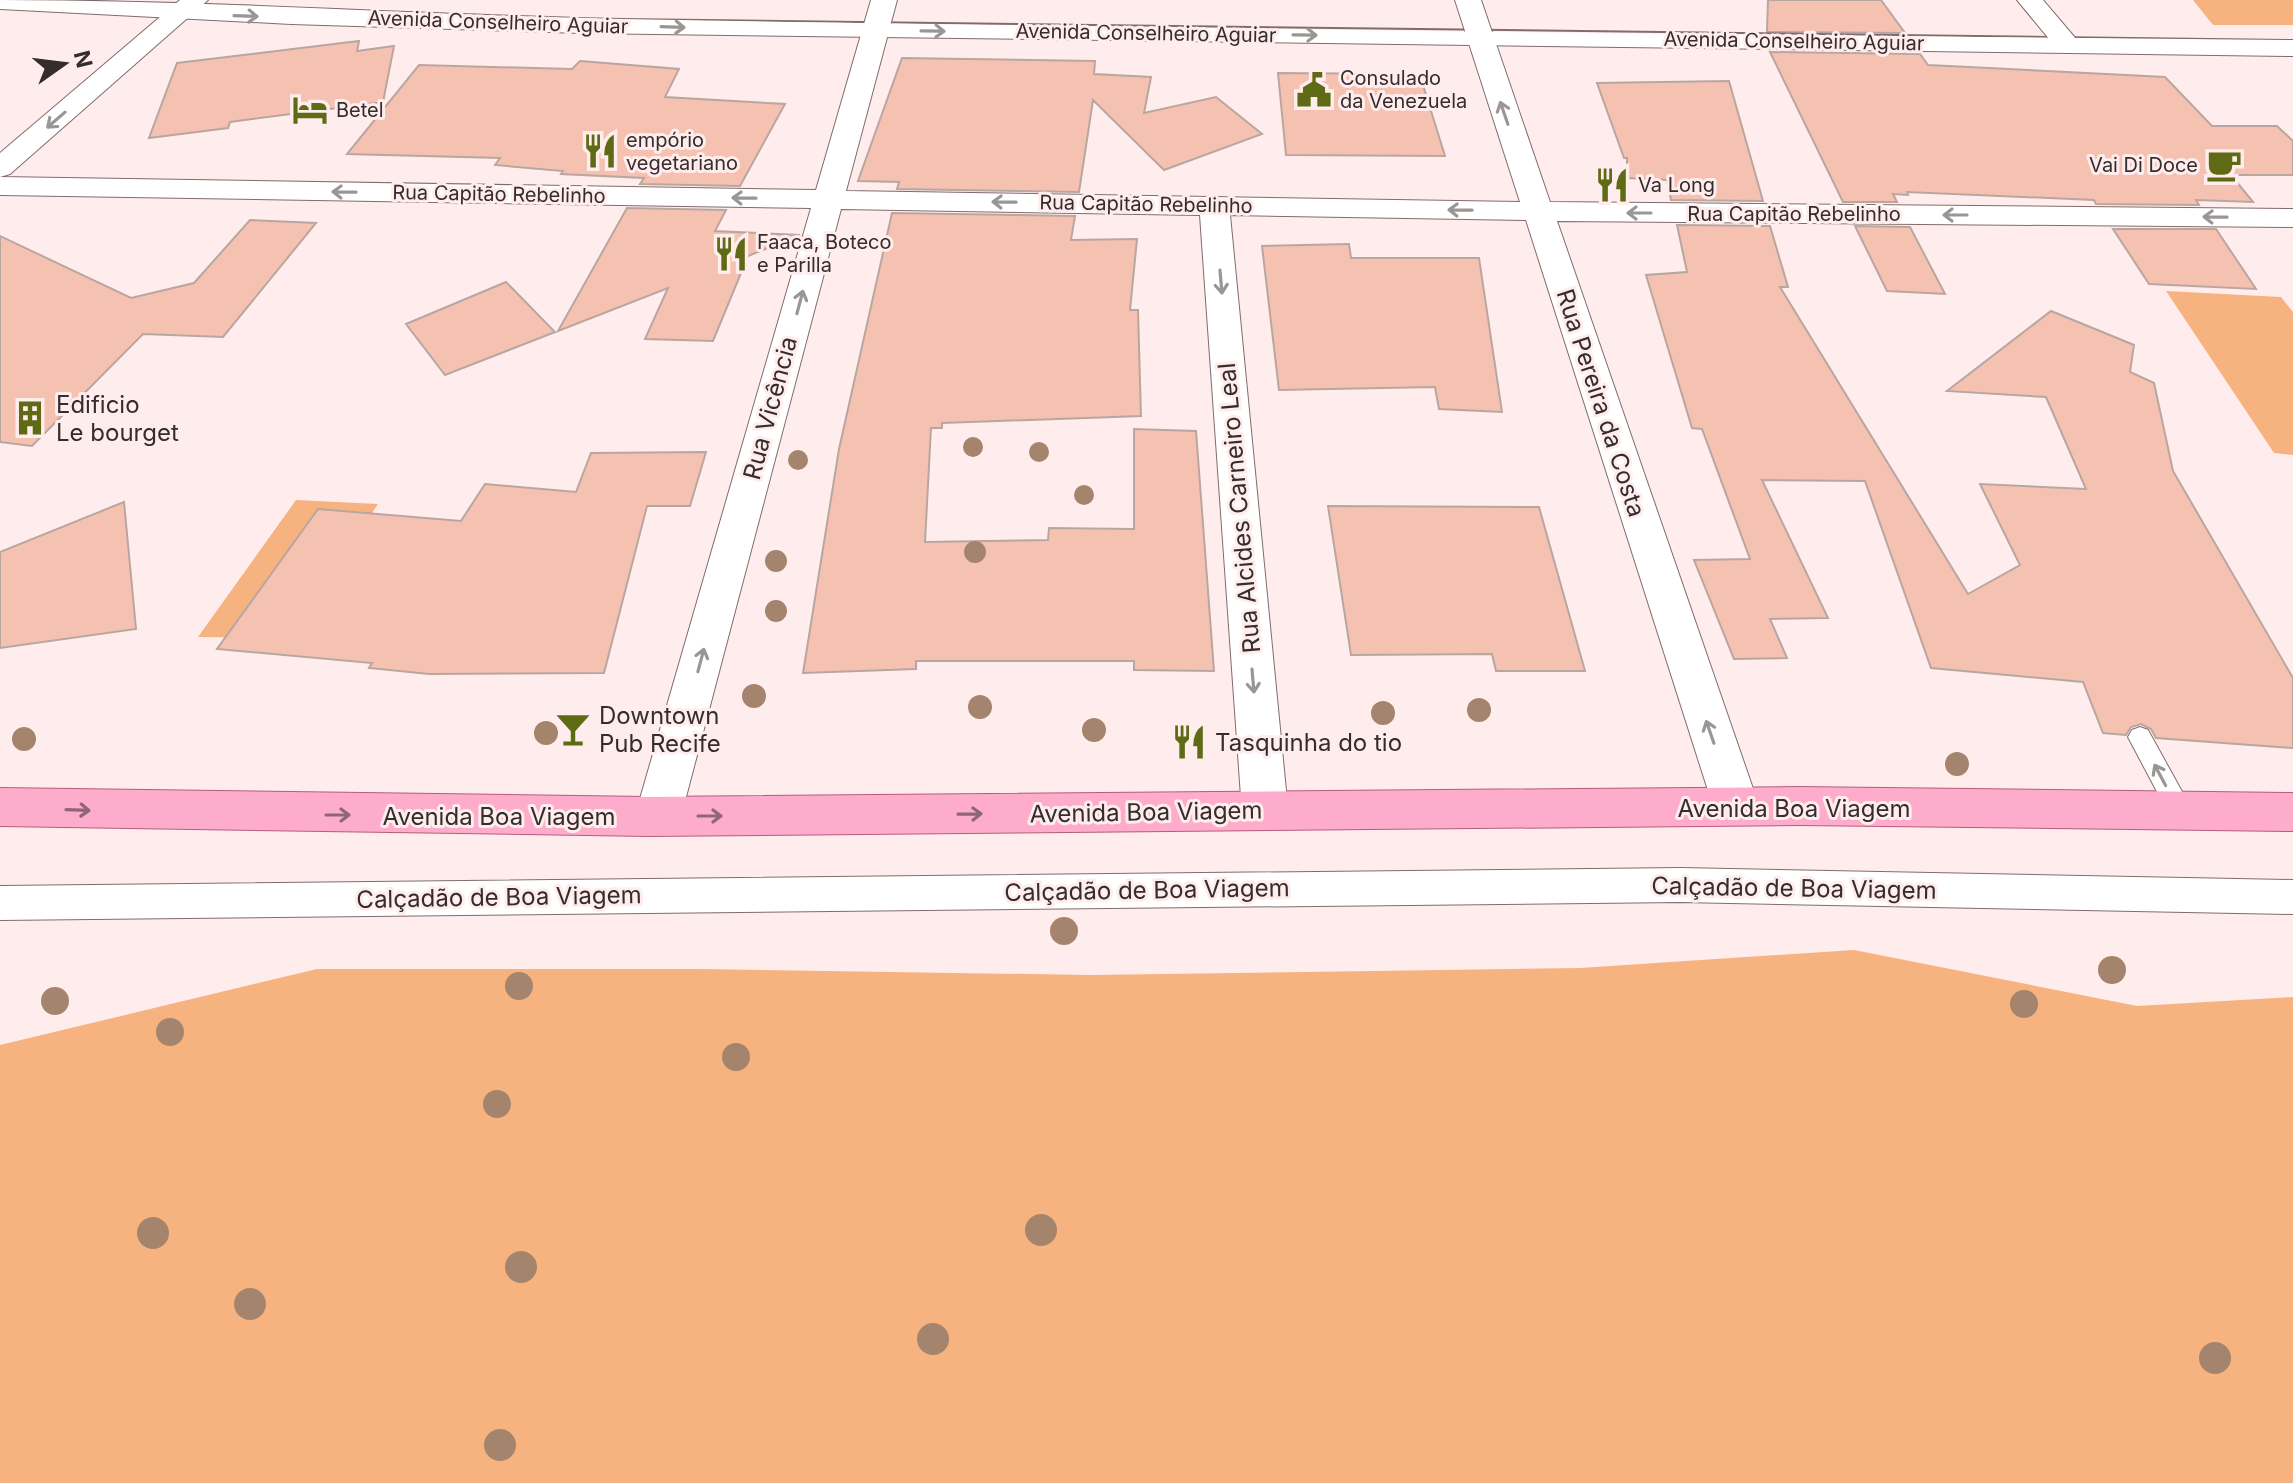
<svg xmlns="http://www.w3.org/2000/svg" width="2293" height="1483" font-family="Inter,sans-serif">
<rect width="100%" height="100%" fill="#ffeded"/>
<!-- green -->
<path fill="#f7b37f" d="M2193,0h100v25h-80z
M2166,291l115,6 12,15v143l-19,-2z
M296,500l82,4 -88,134 -92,-1z
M1854,950l283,56 156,-9v486h-2293v-438l317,-76h384l389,6 490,-7z"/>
<!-- building -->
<path fill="#f5c2b1" stroke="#baa6a0" stroke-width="2" d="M1768,0h113l24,33 -138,-1z
M359,41l-2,10 37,-5 -11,56 -153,20 -2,6 -79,10 28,-75z
M1770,52l150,2 8,11 237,12 47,49h65l16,15v34h-62l22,27 -57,-2 3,5 -103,-1 -2,-4 -187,-8 1,3 -15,-1 4,8h-54z
M902,58l193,3 -1,13 57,3 -7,36 72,-16 46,37 -98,36 -71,-70 -14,92 -182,-3 2,-7 -41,-1z
M580,61l99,8 -14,28 120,7 -45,82 -100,-2 4,-6 -83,-4 2,-3 -68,-6 5,-7 -153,-4 72,-89 153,4z
M1278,73l122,1 3,12 20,-1 22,71 -159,-1z
M1729,81l34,120 -92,-1 -4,-20 -40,-2v-20h-3l-27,-75z
M627,208l99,2 -11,21 85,4 -52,21 -35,85 -68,-2 23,-51 -110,43z
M892,213l183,3 -4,24 66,-1 -7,71h8l3,106 -199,7v5h-11l-6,114 123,-2 1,-12 85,1v-100l62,2 18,240 -80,-1v-9h-218v8l-113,4 36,-224z
M250,220l66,3 -93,114 -80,-3 -111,112 -32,-4v-206l131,62 63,-15z
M1677,225l93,1 18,61h-8l188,307 52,-29 -40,-81 106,5 -40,-92 -99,-6 104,-80 83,34 -4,27 24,11 19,88 120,207v70l-137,-10 -5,-9 -10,-5 -10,3 -5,8 -23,-2 -20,-51 -152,-14 -66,-187 -103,-1 66,138 -58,1 17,39 -53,1 -40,-99 56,-1 -48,-130 -10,-1 -46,-153 41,-3z
M1855,226l55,1 35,67 -58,-3z
M2113,229h103l40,60 -107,-5z
M1349,244l2,14h128l23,154 -63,-3 -4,-22 -156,3 -17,-144z
M506,282l49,50 -110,43 -39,-51z
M706,452l-16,54h-43l-43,167 -175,1 -60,-6 3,-5 -155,-14 101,-140 143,12 24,-37 91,8 15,-39z
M124,502l12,127 -136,19v-96z
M1328,506l211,1 46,164h-89l-4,-17 -141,1z"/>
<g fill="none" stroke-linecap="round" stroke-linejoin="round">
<!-- service casing -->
<g stroke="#806c6c" stroke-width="2">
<path id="service" d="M2140,727l8,3 42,76 3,7 -3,7 -9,4 -9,-4 -44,-83 4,-7z"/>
</g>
<!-- pedestrian casing -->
<g stroke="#806c6c" stroke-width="2">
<path id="pedestrian" d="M1680,868l613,12v34l-613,-12 -1680,18v-34z"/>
</g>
<!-- minor casing -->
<g stroke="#806c6c" stroke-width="2">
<path id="minor" d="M180,0h28l-198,174 -10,3v-24z
M871,0h26l-51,191 674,11 -65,-202h26l69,202 743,7v18l-736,-6 202,585 -7,14 -16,5 -16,-5 -7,-14 -187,-586 -296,-5 58,596 -7,14 -16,5 -16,-5 -7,-14 -42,-596 -359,-6 -160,607 -7,14 -16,5 -16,-5 -7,-14 176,-608 -811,-13v-18l816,13z
M2017,0h26l39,46 -4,6h-18z"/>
</g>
<!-- secondary casing -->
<g stroke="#806c6c" stroke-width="2">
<path id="secondary" d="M0,0c207,0 415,15 622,19 557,10 1114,16 1671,21v16l-1711,-23 -291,-9 -291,-15z"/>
</g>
<!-- primary casing -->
<g stroke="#b75b7d" stroke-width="2">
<path id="primary" d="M1799,787l494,6v38l-494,-6 -1151,11 -648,-10v-38l648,9z"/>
</g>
<!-- service -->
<use href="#service" fill="#fff" fill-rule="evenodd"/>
<!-- pedestrian -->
<use href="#pedestrian" fill="#fff" fill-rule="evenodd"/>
<!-- minor -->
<use href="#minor" fill="#fff" fill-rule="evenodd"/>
<!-- secondary -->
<use href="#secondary" fill="#fff" fill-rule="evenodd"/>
<!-- primary -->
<use href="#primary" fill="#feaccb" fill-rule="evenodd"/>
</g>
<!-- trees -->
<g fill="#a5846d">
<circle cx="973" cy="447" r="10"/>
<circle cx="1039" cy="452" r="10"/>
<circle cx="798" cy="460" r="10"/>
<circle cx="1084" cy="495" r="10"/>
<circle cx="975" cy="552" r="11"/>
<circle cx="776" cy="561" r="11"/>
<circle cx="776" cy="611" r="11"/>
<circle cx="754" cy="696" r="12"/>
<circle cx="980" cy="707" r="12"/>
<circle cx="1479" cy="710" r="12"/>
<circle cx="1383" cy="713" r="12"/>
<circle cx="1094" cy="730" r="12"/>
<circle cx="546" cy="733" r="12"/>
<circle cx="24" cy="739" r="12"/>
<circle cx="1957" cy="764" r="12"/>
<circle cx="1064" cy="931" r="14"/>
<circle cx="2112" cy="970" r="14"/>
<circle cx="519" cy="986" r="14"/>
<circle cx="55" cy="1001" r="14"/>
<circle cx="2024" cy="1004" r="14"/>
<circle cx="170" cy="1032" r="14"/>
<circle cx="736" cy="1057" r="14"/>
<circle cx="497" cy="1104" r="14"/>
<circle cx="1041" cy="1230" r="16"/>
<circle cx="153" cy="1233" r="16"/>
<circle cx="521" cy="1267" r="16"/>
<circle cx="250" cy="1304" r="16"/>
<circle cx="933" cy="1339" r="16"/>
<circle cx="2215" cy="1358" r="16"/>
<circle cx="500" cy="1445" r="16"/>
</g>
<!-- one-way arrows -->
<defs><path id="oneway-shaft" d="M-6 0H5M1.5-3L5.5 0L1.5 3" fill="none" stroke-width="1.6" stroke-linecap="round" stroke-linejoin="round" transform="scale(2)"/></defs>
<g stroke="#9a9696">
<use href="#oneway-shaft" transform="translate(246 16) rotate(2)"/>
<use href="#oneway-shaft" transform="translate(673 27) rotate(2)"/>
<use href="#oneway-shaft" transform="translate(933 31) rotate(1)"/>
<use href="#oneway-shaft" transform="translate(1305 35) rotate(1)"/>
<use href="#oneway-shaft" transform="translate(1504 113) rotate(-109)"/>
<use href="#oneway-shaft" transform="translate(56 120) rotate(139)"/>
<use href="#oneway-shaft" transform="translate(344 192) rotate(-179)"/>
<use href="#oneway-shaft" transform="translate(744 198) rotate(-179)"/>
<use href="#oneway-shaft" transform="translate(1004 202) rotate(-179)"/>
<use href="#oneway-shaft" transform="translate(1460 210) rotate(-179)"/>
<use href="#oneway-shaft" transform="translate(1639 213) rotate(-180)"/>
<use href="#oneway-shaft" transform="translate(1955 215) rotate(-180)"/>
<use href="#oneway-shaft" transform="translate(2215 217) rotate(-179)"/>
<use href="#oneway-shaft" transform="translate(1221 282) rotate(85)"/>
<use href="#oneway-shaft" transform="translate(800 302) rotate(-75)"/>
<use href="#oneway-shaft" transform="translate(701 660) rotate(-75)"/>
<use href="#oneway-shaft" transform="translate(1253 681) rotate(85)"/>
<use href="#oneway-shaft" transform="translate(1710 732) rotate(-109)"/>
<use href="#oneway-shaft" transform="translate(2160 775) rotate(-118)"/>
</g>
<g stroke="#8f6674">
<use href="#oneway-shaft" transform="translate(78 810) rotate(2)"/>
<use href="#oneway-shaft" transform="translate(970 814) rotate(-1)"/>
<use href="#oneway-shaft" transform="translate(338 815)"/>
<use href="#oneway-shaft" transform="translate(710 816)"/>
</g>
<!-- icons -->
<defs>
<g id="civic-bare" transform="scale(2.76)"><path d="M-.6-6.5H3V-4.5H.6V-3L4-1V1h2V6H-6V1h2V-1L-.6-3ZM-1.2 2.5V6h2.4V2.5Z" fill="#5f6b14" stroke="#ffeded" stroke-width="2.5" paint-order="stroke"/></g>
<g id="hotel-bare" transform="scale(2.76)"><path d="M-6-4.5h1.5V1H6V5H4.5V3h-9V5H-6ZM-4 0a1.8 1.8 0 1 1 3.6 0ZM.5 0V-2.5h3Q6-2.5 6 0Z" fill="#5f6b14" stroke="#ffeded" stroke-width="2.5" paint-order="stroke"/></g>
<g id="restaurant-bare" transform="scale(2.76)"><path d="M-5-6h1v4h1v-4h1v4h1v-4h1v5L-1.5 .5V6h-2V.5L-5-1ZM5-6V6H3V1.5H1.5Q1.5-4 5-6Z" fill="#5f6b14" stroke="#ffeded" stroke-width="2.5" paint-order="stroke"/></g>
<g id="cafe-bare" transform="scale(2.76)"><path d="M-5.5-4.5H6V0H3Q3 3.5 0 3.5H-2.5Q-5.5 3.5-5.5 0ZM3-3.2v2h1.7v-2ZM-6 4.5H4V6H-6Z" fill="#5f6b14" stroke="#ffeded" stroke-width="2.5" paint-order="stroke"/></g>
<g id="building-bare" transform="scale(2.76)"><path d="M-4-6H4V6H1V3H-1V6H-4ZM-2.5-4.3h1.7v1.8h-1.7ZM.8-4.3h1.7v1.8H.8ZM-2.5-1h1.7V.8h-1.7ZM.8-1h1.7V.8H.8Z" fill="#5f6b14" stroke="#ffeded" stroke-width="2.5" paint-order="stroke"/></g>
<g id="bar-bare" transform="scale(2.76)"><path d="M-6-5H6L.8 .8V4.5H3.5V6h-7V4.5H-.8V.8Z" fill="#5f6b14" stroke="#ffeded" stroke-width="2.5" paint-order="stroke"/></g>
</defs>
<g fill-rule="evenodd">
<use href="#civic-bare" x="1314" y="90"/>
<use href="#hotel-bare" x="310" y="110"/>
<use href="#restaurant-bare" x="600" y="151"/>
<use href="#cafe-bare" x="2224" y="165"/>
<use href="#restaurant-bare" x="1612" y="185"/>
<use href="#restaurant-bare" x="731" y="254"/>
<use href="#building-bare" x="30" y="418"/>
<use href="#bar-bare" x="573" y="729"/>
<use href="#restaurant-bare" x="1189" y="742"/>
</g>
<g text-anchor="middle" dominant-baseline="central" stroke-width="6" stroke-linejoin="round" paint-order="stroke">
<!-- far-street labels -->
<g font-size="20" fill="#352d2d" stroke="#ffeded">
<text transform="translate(498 22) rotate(2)">Avenida Conselheiro Aguiar</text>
<text transform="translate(1146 33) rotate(1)">Avenida Conselheiro Aguiar</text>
<text transform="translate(1794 41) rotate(1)">Avenida Conselheiro Aguiar</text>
<text transform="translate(499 194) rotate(1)">Rua Capitão Rebelinho</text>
<text transform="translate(1146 204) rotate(1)">Rua Capitão Rebelinho</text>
<text x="1794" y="214">Rua Capitão Rebelinho</text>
</g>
<!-- far-poi labels -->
<g font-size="20" fill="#352d2d" stroke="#ffeded" text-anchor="start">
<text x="1340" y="78">Consulado<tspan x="1340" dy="23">da Venezuela</tspan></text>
<text x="336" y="110">Betel</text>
<text x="626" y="140">empório<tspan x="626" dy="23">vegetariano</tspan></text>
<text x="2198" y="165" text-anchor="end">Vai Di Doce</text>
<text x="1638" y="185">Va Long</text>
<text x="757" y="242">Faaca, Boteco<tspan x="757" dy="23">e Parilla</tspan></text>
</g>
<!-- street labels -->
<g font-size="24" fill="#352d2d" stroke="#ffeded">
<text transform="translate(1601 403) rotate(72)">Rua Pereira da Costa</text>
<text transform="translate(770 408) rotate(-75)">Rua Vicência</text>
<text transform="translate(1239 508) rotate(-95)">Rua Alcides Carneiro Leal</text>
<text x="1794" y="808">Avenida Boa Viagem</text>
<text transform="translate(1146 812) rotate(-1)">Avenida Boa Viagem</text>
<text x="499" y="816">Avenida Boa Viagem</text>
<text transform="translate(1794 888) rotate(1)">Calçadão de Boa Viagem</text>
<text transform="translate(1147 890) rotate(-1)">Calçadão de Boa Viagem</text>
<text transform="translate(499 897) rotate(-1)">Calçadão de Boa Viagem</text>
</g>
<!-- poi labels -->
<g font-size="24" fill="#352d2d" stroke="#ffeded" text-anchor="start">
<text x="56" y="404">Edificio<tspan x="56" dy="28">Le bourget</tspan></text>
<text x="599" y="715">Downtown<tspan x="599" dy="28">Pub Recife</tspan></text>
<text x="1215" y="742">Tasquinha do tio</text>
</g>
</g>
<!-- north arrow -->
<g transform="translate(64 64) rotate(76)" stroke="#ffeded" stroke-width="6" paint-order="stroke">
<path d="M0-6L14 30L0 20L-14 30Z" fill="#352d2d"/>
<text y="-12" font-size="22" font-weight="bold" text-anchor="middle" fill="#352d2d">N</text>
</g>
</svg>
